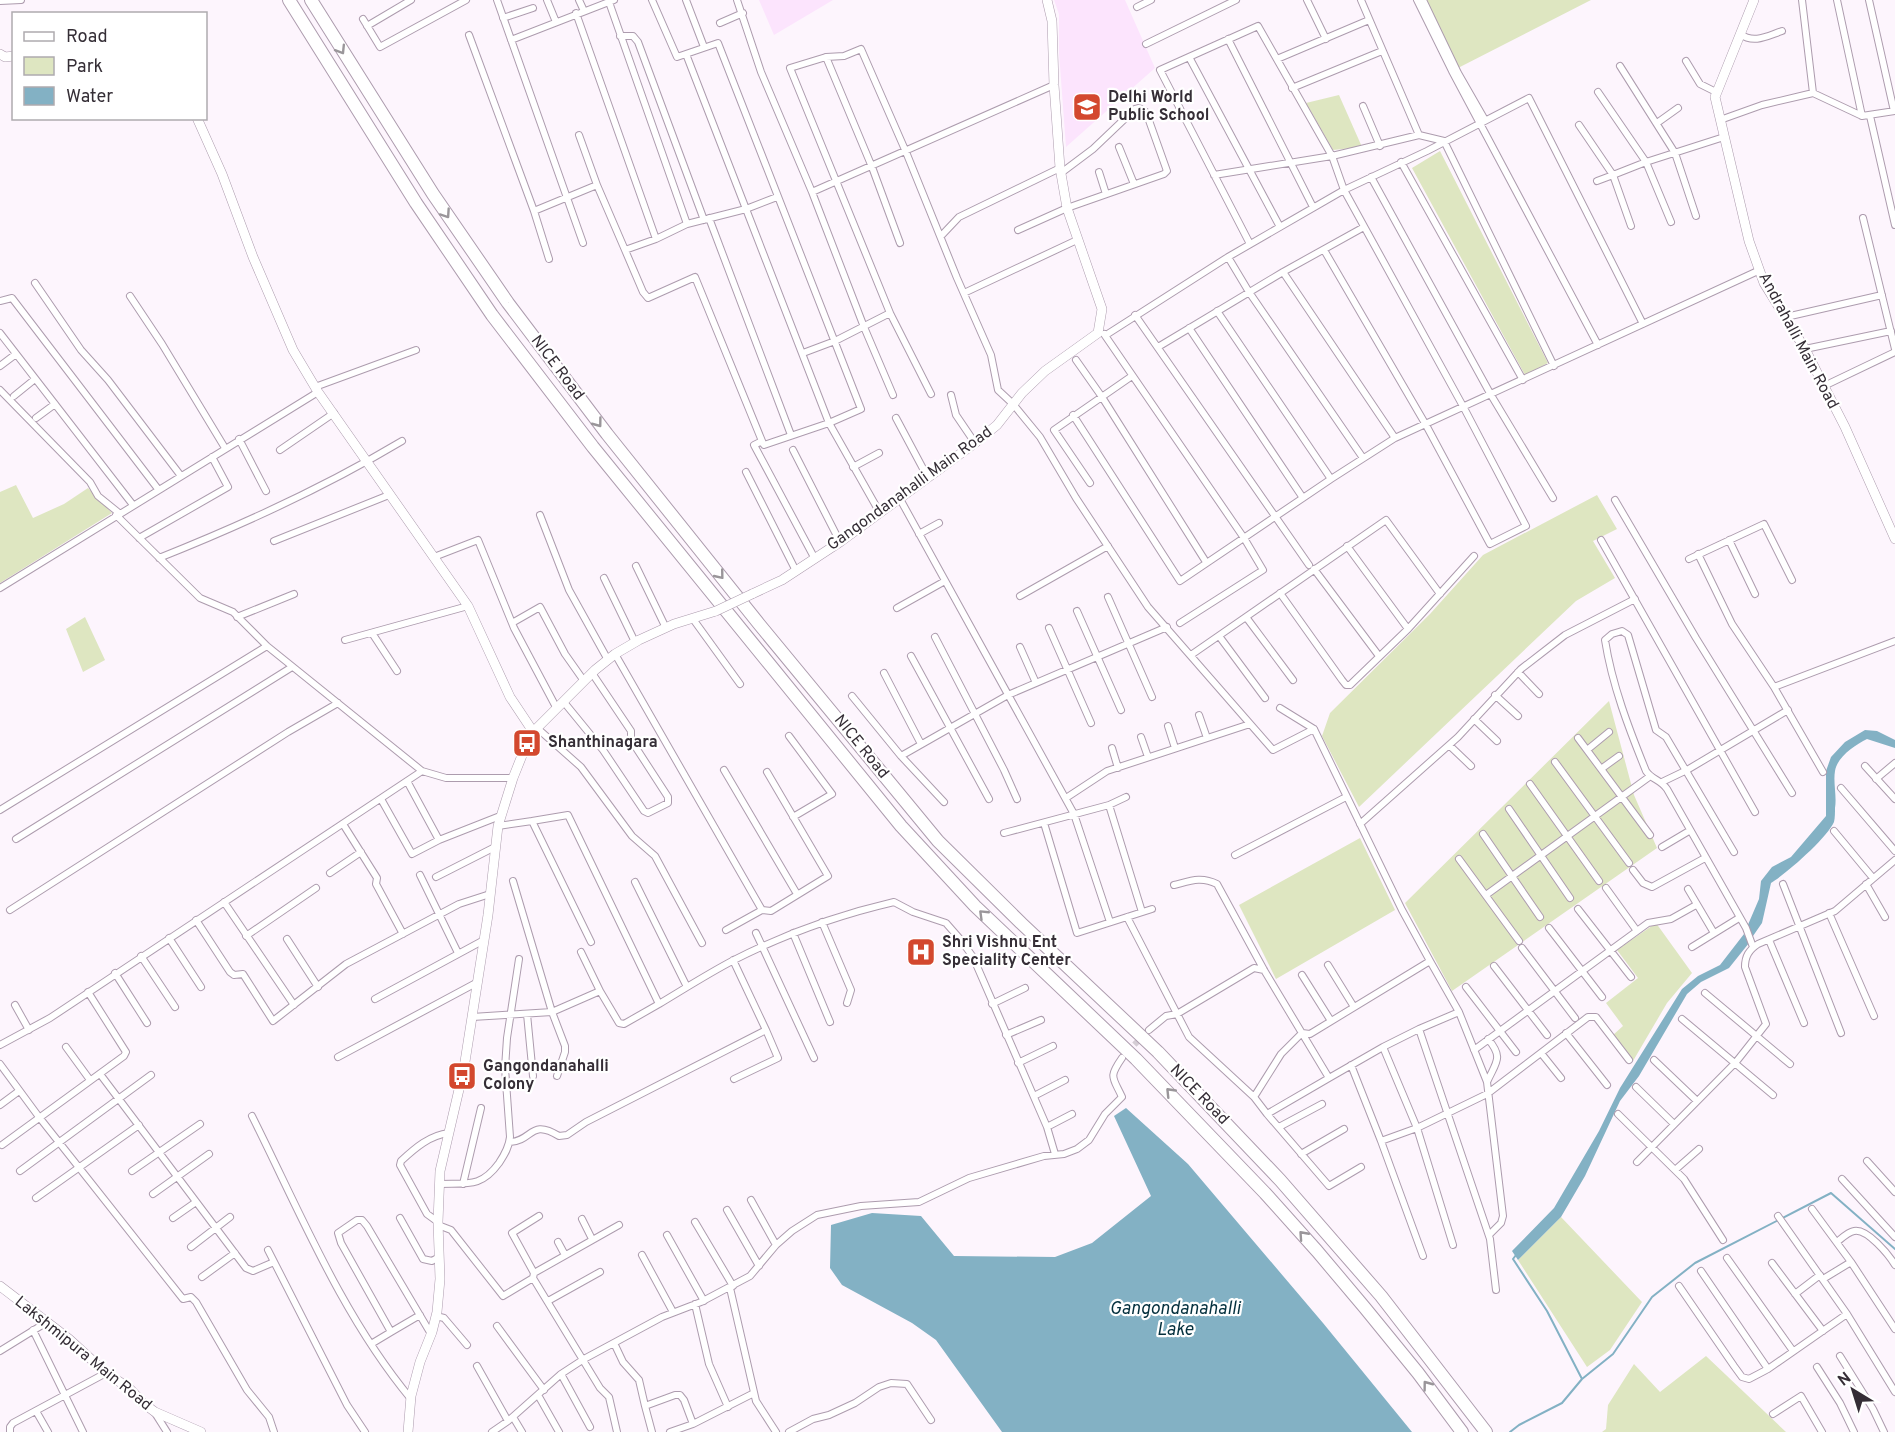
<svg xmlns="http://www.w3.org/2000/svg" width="1895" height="1432" font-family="Overpass,sans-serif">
<rect width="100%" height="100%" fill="#fdf5fd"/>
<!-- built -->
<path fill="#fce4fd" d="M759,0h74l-59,35z
M1054,0h71l30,68 -89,79 -7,-94v-39z"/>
<!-- green -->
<path fill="#dee6c1" d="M1426,0h165l-133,68z
M1339,95l23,52 -29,3 -27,-47z
M1440,151l108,212 -23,12 -113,-207z
M16,485l17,33 31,-14 24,-16 24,25 -112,70v-91z
M1597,495l20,34 -24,12 22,37 -39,23 -217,206 -37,-71 8,-23 100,-99 53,-59z
M85,617l20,43 -22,12 -17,-43z
M1609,701l25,94 23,53 -205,143 -47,-88z
M1360,838l35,72 -119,69 -37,-74z
M1656,923l36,50 -25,30 -34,58 -20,-26 10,-9 -17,-23 32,-25 -21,-28z
M1561,1217l81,85 -32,48 -23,17 -69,-107z
M1706,1356l80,76h-184l4,-3 2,-24 26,-41 26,28z"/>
<!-- water -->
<path fill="#83b1c4" d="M1865,730l12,1 18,9v8l-28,-9c-12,6 -30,18 -32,32 -2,12 2,25 0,37 0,4 0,10 -1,14 -7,16 -48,52 -63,61l-9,40 -9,13 -6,-9 12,-28 2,-18 11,-14 19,-10 35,-41v-45l5,-14 14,-15z
M1744,934l5,9 -20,25 -28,14 -14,12 -48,82 -19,25 -35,75 -24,41 -43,43 -6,-9 42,-43 45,-77 21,-43 62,-99 16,-13 22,-11z
M1126,1108l62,56 135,159 89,109h-410l-66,-92 -24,-17 -70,-38 -12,-17 1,-43 41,-12 49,3 33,40 101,1 37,-14 59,-47 -37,-80z"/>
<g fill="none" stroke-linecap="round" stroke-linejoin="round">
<!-- stream -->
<path stroke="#83b1c4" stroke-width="2" d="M1582,1379l31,-25 39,-57 43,-34 136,-70 64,56
M1510,1432l9,-7 43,-22 20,-24 -35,-68 -34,-52 3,-4"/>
<!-- street-tunnel -->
<path stroke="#d5cdd5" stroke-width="6" stroke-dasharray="6 3" stroke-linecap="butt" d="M1128,1051l21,-21"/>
<!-- street casing -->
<g stroke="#ad9cae" stroke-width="8">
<path id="street" d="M497,0l86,243
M547,0l9,22
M579,0l5,11
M652,0l25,57 41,-14 143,366 -32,14 -83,-214 -59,15
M686,0l18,47
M737,0l24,72 51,120 52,135 29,68
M1307,0l19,39
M1361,0l58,135
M1417,0l35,71 146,274
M1423,0l35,73 27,47
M1802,0l11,93
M1837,0l25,116
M1869,0l25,111
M0,1l21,-1
M1137,7l14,-7
M576,13l80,226
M503,18l30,-10
M363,19l17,28 86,-47
M720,23l23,-10
M367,26l44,-26
M1740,34c14,10 27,2 42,-3
M469,35l65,176 15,48
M620,36h13l5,6 66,178
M1228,39l85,168
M511,40l103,-40
M1146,44l90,-44
M686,54l60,155 31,-12
M826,57l18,-1 17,-7 45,103 51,126 34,77 7,35 15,14 27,33 36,61 72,109 125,143 41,-21 88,181 28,51 -120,73 -8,-1 -21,21 -27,43 -65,-60 -62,-120
M1189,57l91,170
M1277,59l92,-39
M1686,61l14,23 16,8
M1620,66l55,87 21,63
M1292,88l90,-37
M1598,92l48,70 25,60
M1363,106l17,40
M1870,116l25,109
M1720,120l42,-15 51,-12 49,23 33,-5
M1657,123l21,-15
M1579,125l34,50 -16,6
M579,135l18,50 28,65 31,-11 31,-15 -78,-222
M1119,147l15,37
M1401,162l122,218
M1099,172l7,22
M1214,175l118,-19 -74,-130 -98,44 90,174
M1371,177l120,218 62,103
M812,192l242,-107
M534,211l63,-26
M709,218l82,217
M1863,218l32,131
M1631,226l-18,-51 33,-13 78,-25
M1018,230l49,-22 97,-34 3,-3 -21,-59 -7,-4 -4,1 -42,40 -32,24
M941,236l18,-19 101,-49
M625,250l18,42 5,6 47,-21 67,164 -8,4 61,114
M1324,250l102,175 64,119 36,-18 -62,-118 -120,-218 -12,-34 87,-21 25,6 110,225
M1228,257l21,35 114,166
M1283,272l112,166
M35,283l46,67 27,30 73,96
M964,293l113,-53
M130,296l32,48 63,104
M0,301l12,-3 146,191
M1217,311l114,168
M890,313l41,81
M1135,315l174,250
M1786,317l96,-22
M1189,328l114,170
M0,333l133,172
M1104,334l140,204 19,32 -83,53
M1106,335l122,-78 116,-67 83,-39 102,-53 114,226
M1158,347l125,-75 81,-45
M1805,349l86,-18
M803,353l32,-12 55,-28 -100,-245 36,-11 46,110 28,76
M1076,360l26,37 104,165
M0,366l16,-12
M1824,386l71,-34
M315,387l101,-37
M0,390l90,92 8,14 21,17
M951,395l5,20 19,28
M14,396l21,-17
M1073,415l107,166 151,-102 64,-41 365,-168
M36,418l19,-14
M896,418l32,60
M239,439l27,52
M762,441l2,4 65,-22 51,90
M280,450l54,-37
M793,450l47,92
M853,467l26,-14
M746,472l50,99
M1090,483l-36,-53 78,-54
M900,499l174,315 36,108
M1615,500l81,138 96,155
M116,515l84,83 33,14 34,34 155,125 24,7h67
M540,515l29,75 39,70
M919,534l20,-11
M139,538l89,-51 -16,-30
M1601,540l154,272
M1729,540l26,54
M274,541l115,-46
M1347,546l61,83
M1698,554l34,70 42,63 121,-46
M434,557l44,-17 36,88 42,79
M159,558c83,-33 166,-71 243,-117
M1689,559l75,-35 28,56
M636,566l30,62
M1314,569l65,87
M604,578l31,64
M0,588l318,-196
M1280,593l62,87 4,5h4l58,-56 66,-73
M1020,596l88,-50
M1108,597l44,100
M897,608l48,-27
M1077,611l44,99
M237,617l57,-23
M1246,617l47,63
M693,619l47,65
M512,623l28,-16 25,47 19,27
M1049,628l42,95
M372,633l25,38
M1219,636l46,62
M935,637l69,133 13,29
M345,640l123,-34
M1020,647l16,36
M615,654l147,256 9,1 57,-35 -61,-104
M1191,655l195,-135 54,74
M911,656l78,143
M1518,672l21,22
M884,673l37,71
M1774,687l49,85
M1495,695l23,21
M852,696l49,60 43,46
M563,701l40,49 41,61 4,2 20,-10v-6l-37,-57v-9l-39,-58
M1280,708l34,21
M1199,715l8,23
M1474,719l23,22
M1168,726l7,22
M537,728l44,39 51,69 23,20 47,87
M789,736l43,58 -39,23
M1141,737l7,20
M1578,738l72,97
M1449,745l22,21
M1112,748l6,20
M1587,750l22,-18
M901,756l107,-61 159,-68
M1555,762l74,101
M1865,766l30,33
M1601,769l18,-13
M724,770l73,124
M1876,779l19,-16
M407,781l32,59
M1662,782l25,-12 101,-60
M1530,784l69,97
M1841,788l54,63
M1066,798l41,-27 143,-47
M381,799l31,55 27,-14 61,-24
M1109,805l33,107
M1509,809l61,89
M0,810l267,-164
M532,821l36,-6 91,189c25,-15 50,-31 75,-44 51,-26 104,-45 160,-58l19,10 33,11 14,16 13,18 74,170 25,-13
M1044,823l33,110 75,-24
M343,824l34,54 -1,6 27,50
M1360,824l98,-87 63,-68 44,-34 70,-36
M498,826l34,-5 59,121
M1834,831l39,47
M1004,833l105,-28 17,-8
M1483,834l57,83
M16,839l276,-172
M1662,847l27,-16
M1734,852l-68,-115 -10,-7 -28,-95 -6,-4 -10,3 -7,6c7,45 24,89 41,131 6,9 14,8 21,18l79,139 7,19
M1235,855l111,-58
M1459,859l60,82
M1633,870l10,13 9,4 53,-29
M330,873l31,-21
M420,875l38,78
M436,877l59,-30
M513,881l39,131 13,34v6l-8,24
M635,882l52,105
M1783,884l58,149
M1866,884l19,33
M1174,885c16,-4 27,-9 43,-1l47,86 65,108 -62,36 -13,-17
M1606,888l31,43
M1688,889l26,44
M1486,895l163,-118
M224,902l70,103
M1578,909l53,68
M10,910l278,-178 50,-29
M1829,913l45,103
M196,920l34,52 4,3 9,-1 30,47 73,-57 113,-60 31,-10
M822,922l29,68 -4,13
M1549,928l53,69
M726,930l36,-20
M756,933l58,125
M793,933l37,89
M246,936l70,-48
M169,938l32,49
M287,939l31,48
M1769,940l35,83
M1692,947l47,-29
M1522,948l53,70
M141,956l34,51
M1430,961l29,51 28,70 16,134 -2,7 -12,12
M1328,965l26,42
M1494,966l53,69
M115,973l32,50
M1302,975l29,46
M1466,987l50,65
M600,991l19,32 5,1 35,-20
M1705,993l85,71
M375,999l109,-59
M992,1004l33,-16
M15,1005l14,25
M1459,1012l-40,17 71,210 6,51
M527,1014l6,62
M472,1017l80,-5 48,-21 -19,-39
M1682,1019l91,76
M1149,1030l17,-14 11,-2 77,-46 10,2
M1566,1033l41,52
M1006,1035l35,-15
M0,1045l50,-27 372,-247
M66,1047l24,33
M1383,1047l34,81 70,-34 101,-77h8l33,43
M1474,1050l174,-127 23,-4 25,-14
M1541,1053l20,25
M338,1057l138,-74
M1654,1060l43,41
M1018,1063l35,-17
M0,1064l39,53 144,182 8,-2 5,5 51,88 22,27 5,15
M1351,1065l30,76 36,-13 36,117
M100,1074l146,194 7,3 21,-9
M1329,1078l54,-31 36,-18
M734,1079l44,-21 -12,-28
M1487,1082c9,-20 17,-24 1,-43
M1636,1087l38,37
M1034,1096l31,-16
M0,1105l19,-14
M1267,1114l62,72 32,-19
M1618,1114l66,65 39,61
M252,1116c48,96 90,200 159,283
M1047,1127l8,27
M1279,1127l43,-23
M1381,1141l42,115
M510,1142c23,-1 20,-24 49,-6l8,-1 19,-13 180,-92 -33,-70
M2,1145l122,-89 2,-4 -38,-60
M1301,1154l43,-25
M1867,1161l28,31
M1637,1162l99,-100 30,-38 -21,-57c0,-11 4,-17 13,-23l77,-33 60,-51
M1675,1170l24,-21
M20,1171l131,-96
M132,1171l68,-47
M1842,1179l53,58
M439,1184c28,-1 42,4 60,-21 6,-9 10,-16 11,-26l-5,-69 2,-30 12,-79
M463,1184l18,-76
M153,1194l56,-40
M36,1198l103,-73
M751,1200l25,45
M1812,1209l39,53 44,67
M727,1210l32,56
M1778,1216l69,98 48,78
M173,1218l23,-16
M400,1218l23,41 9,2 7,-4
M582,1219l10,20
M438,1222l-11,-8 -27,-49 1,-4c14,-13 29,-26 48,-28
M695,1222l38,64
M438,1225l13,5 52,66 30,-18 67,110 9,9 8,35
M667,1235l37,66
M558,1242l7,13
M1837,1242c5,-4 11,-10 17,-11 13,-3 35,24 41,34
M191,1247l39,-30
M268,1250l79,155 18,27
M642,1255l31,57
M1727,1258l66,93
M1772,1263l51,68
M1701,1271l67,98
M534,1273l-22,-40 27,-17
M202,1277l33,-24
M533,1278l1,-5 85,-48
M1823,1279l28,-17
M1679,1286l55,80 8,11 7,2 19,-10 79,-55
M730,1288l26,113 20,31
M1795,1294l25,-19
M548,1301l52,-29
M695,1304l14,60 19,43
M420,1315l-29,17 -50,-89 -3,-10 19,-13h5l5,6 64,108
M436,1316l8,2 23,27
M497,1326l47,64
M33,1330l50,102
M614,1343l9,19 16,18 6,26
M371,1344l20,-12
M0,1351l47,-29
M1840,1356l33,53 11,23
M477,1366l31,55
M1817,1367l23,36 14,29
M561,1374l29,53
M538,1395l21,37
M36,1411l12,21
M155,1413l12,19
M1773,1414l28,-18 21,36
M513,1417l9,15
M10,1432v-5l3,-4 93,-50
M492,1432l16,-11 53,-47 23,-15 78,-42 39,-15 49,-26 26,-31 16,-14 25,-16 44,-9 58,-4 50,-24 75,-22 20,-2 13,-5 12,-9 16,-26 17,-17c-9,-20 -14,-19 0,-39
M652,1432l-7,-26 30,-11h5l4,5 9,24
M670,1432l23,-8 61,-31
M789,1432l24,-13 16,-4 26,-12 24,-16 12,-4 16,1 24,36"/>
</g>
<!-- secondary casing -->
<g stroke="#ad9cae" stroke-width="10">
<path id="secondary" d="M1754,0l-39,97 34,144 15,42 41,66 40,78 50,112
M0,54l5,3 9,-1
M197,118l25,56 31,83 40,93 25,42 150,214 42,91 24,36
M752,594l30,-14 58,-38 135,-99 22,-18 25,-32 23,-22 53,-38 4,-24 -35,-101 -7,-40 -6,-83 -2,-64 -5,-21
M0,1286l69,53 37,34 23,15 14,15 12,9 46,20
M408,1432l3,-36 9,-34 12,-30 5,-20 3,-33 -2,-57 2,-51 24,-103 24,-153 10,-89 15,-48 14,-35 10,-15 58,-58 20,-16 24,-14 35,-16 42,-13"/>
</g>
<!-- highway casing -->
<g stroke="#ad9cae" stroke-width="14">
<path id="highway" d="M289,0l127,203 76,112 101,132 308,379 74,80 161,153 129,134 52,58 48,57 53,65 44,59
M311,0l122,194 75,109 99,131 152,190 179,217 83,82 137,129 122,128 101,116 105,136"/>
</g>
<!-- street -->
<use href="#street" stroke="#fff" stroke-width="6"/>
<!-- secondary -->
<use href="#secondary" stroke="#fff" stroke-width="9"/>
<!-- highway -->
<use href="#highway" stroke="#fff" stroke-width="12"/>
<!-- secondary-bridge casing -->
<g stroke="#ad9cae" stroke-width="10" stroke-linecap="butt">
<path id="secondary-bridge" d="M716,611l36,-17"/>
</g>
<!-- secondary-bridge -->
<use href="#secondary-bridge" stroke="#fff" stroke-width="9"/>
</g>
<!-- one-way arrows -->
<defs><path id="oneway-chevron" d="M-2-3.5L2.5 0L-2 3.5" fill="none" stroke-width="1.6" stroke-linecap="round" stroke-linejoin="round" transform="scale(1.5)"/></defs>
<g stroke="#9a969a">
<use href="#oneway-chevron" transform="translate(341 50) rotate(58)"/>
<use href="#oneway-chevron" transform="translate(446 214) rotate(56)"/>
<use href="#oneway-chevron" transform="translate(598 423) rotate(53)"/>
<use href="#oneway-chevron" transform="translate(720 575) rotate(51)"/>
<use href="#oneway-chevron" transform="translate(983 914) rotate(-136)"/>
<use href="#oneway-chevron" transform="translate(1170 1092) rotate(-134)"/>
<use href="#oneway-chevron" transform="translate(1303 1235) rotate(-132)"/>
<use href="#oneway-chevron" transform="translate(1427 1385) rotate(-127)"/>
</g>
<!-- icons -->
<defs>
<g id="school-square" transform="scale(1.5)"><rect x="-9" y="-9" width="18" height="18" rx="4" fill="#d3482e" stroke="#fff"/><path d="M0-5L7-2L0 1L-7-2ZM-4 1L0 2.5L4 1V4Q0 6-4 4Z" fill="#fff"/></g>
<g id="bus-square" transform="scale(1.5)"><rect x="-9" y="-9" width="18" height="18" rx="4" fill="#d3482e" stroke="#fff"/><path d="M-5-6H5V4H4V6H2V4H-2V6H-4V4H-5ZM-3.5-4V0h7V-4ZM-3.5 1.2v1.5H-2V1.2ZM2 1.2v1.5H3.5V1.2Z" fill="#fff"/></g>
<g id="hospital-square" transform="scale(1.5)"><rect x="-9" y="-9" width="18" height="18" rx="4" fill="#d3482e" stroke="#fff"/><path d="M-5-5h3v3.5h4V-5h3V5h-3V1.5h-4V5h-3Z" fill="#fff"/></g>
</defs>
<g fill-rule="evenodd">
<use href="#school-square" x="1087" y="107"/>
<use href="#bus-square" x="527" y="743"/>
<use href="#hospital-square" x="921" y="952"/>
<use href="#bus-square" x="462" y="1076"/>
</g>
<g text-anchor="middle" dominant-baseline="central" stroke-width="4.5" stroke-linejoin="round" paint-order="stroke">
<!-- poi labels -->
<g font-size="16" font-weight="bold" fill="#352e36" stroke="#fff" text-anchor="start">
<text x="1108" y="98">Delhi World<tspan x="1108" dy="18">Public School</tspan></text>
<text x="548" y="743">Shanthinagara</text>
<text x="942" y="943">Shri Vishnu Ent<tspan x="942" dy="18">Speciality Center</tspan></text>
<text x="483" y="1067">Gangondanahalli<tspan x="483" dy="18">Colony</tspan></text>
</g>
<!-- street labels -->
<g font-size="16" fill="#352e36" stroke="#fff">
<text transform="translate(1798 341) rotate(62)">Andrahalli Main Road</text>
<text transform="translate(557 368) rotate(53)">NICE Road</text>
<text transform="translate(910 489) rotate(-36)">Gangondanahalli Main Road</text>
<text transform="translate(861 747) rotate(51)">NICE Road</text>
<text transform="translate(1199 1095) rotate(46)">NICE Road</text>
<text transform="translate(83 1354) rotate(39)">Lakshmipura Main Road</text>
</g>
<!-- water labels -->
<g font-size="18" font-style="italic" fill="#04303e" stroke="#fff">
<text x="1175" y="1309">Gangondanahalli<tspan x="1175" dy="21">Lake</tspan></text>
</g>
</g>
<!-- legend -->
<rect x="12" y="12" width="195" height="108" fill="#ffffff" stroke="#aeabaf" stroke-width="1.5"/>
<rect x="24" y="32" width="30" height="9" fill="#ffffff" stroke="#aeabaf" stroke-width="1.5"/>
<text x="66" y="42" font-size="18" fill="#352e36">Road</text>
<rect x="24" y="57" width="30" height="18" fill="#dee6c1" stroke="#aeabaf" stroke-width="1.5"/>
<text x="66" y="72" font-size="18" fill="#352e36">Park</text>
<rect x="24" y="87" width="30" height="18" fill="#83b1c4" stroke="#aeabaf" stroke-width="1.5"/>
<text x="66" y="102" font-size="18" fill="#352e36">Water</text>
<!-- north arrow -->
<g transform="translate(1853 1390) rotate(322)" stroke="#ffffff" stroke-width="4.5" paint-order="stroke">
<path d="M0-4.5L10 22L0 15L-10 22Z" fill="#352e36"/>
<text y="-9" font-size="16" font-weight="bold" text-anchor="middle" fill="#352e36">N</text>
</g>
</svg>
